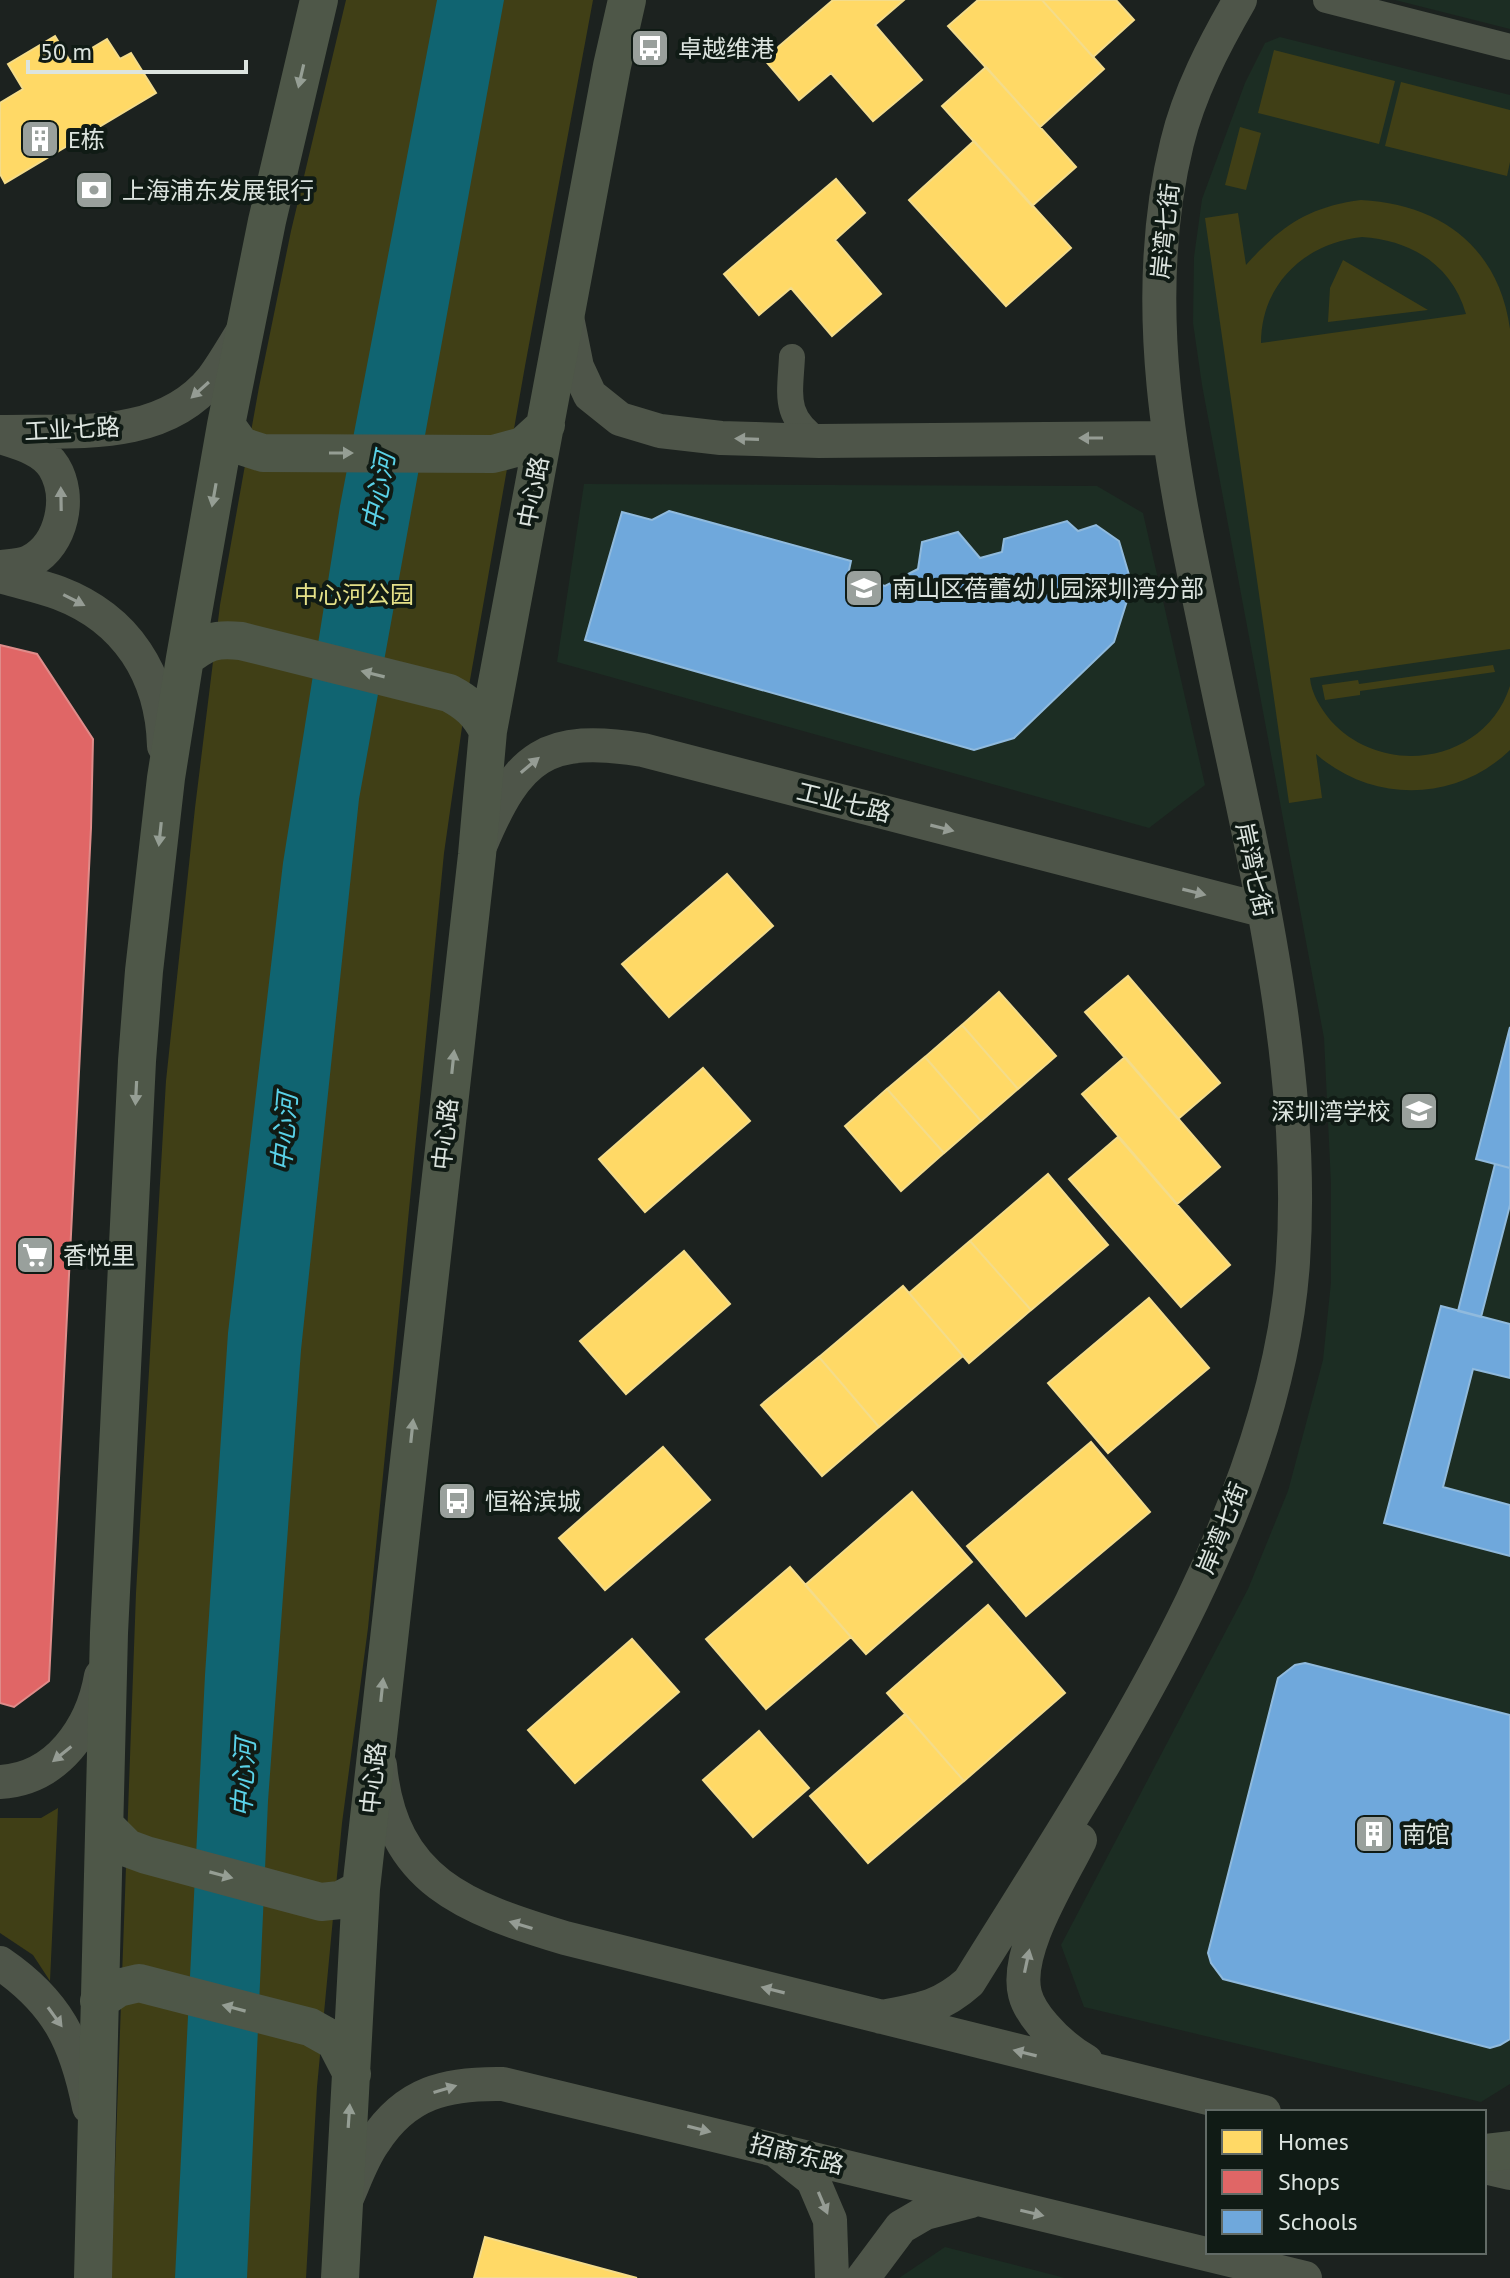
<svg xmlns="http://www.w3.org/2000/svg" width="1510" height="2278" font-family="'PT Sans','Noto Sans SC',sans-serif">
<rect width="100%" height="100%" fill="#1c221f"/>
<!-- built -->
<path fill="#1c2d23" d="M1395,0h115v29z
M1280,37l230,58v1989l-29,18 -397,-95 -23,-62 187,-356 40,-98 35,-131 8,-78v-98l-7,-146 -122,-653 -9,-62 1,-66 8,-58 43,-116 20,-40z
M584,484l513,2 46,27 62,272 -56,43 -592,-166z
M945,2247l120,31h-166z"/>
<!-- green -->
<path fill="#403f16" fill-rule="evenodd" d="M346,0h247l-68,366 -62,354 -19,133 -76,775 -26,195 -25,264 -11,191h-195l25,-685 30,-512 29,-273 25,-203 39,-218 32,-156z
M1274,50l121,31 -16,63 -121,-31z
M1401,82l109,28v52l-3,14 -122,-30z
M1240,127l21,6 -15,57 -21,-5z
M1361,200c80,4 138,48 149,129v320l-200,29c1,15 11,31 21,43 53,58 154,42 179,-35v64c-55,53 -138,53 -194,4l6,44 -33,5 -84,-585 33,-5 8,52c35,-39 62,-58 115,-65zM1362,237c49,3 90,28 104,77l-205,29c0,-59 44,-100 101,-106z
M1343,260l85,50 -100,12 2,-34z
M1493,665l2,7 -135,19v4l-35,5 -3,-15 36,-5 1,4z
M58,1808l-8,173 -17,-26 -33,-22v-115h41z"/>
<!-- water -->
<path fill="#106471" d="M437,0h67l-145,799 -58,551 -33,451 -21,477h-72l30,-603 23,-342 55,-470 57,-357z"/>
<!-- homes -->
<path fill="#ffd966" stroke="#f4dc8a" stroke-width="2" d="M833,0h71l-29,25 47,55 -49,41 -42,-48 -32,27 -35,-41z
M978,0h64l62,69 -64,58 -92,-101z
M1042,0h74l18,20 -41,37z
M55,36l15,25 37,-22 13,20 11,-6 25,40 -151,90 -5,-9v-71l23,-14 -15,-25z
M986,67l90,100 -44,39 -90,-100z
M974,141l97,107 -65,58 -97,-106z
M836,179l29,34 -30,27 46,54 -49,42 -41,-48 -32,27 -35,-41z
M0,673l43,7 -15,90 -28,3z
M727,874l46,52 -104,91 -47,-53z
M1128,976l92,107 -42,36 -93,-107z
M999,992l57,64 -38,33 -56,-64z
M962,1025l56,64 -37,32 -56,-64z
M925,1057l56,64 -37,32 -57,-64z
M1125,1057l95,110 -43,37 -95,-110z
M703,1068l47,53 -105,91 -46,-53z
M887,1089l57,64 -43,38 -56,-65z
M1118,1137l112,128 -49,42 -112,-128z
M1048,1174l60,71 -77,65 -61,-69z
M970,1241l61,69 -62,53 -60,-70z
M684,1251l46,53 -104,90 -46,-53z
M903,1286l60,70 -84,71 -60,-70z
M1149,1298l60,70 -101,85 -60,-70z
M819,1357l60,70 -57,49 -61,-71z
M1091,1442l59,70 -124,104 -59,-70z
M663,1447l47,53 -105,90 -46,-52z
M912,1492l60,70 -106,92 -61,-69z
M790,1567l61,70 -85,72 -60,-70z
M988,1605l77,88 -101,88 -77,-88z
M632,1639l47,53 -104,91 -47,-53z
M905,1714l59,67 -96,82 -58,-67z
M759,1731l50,57 -56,49 -50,-57z
M485,2237l152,41h-163z"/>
<!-- shops -->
<path fill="#e06666" stroke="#df8c8a" stroke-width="2" d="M0,645l37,9 56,85 -2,89 -42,853 -35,26 -14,-4z"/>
<!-- schools -->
<path fill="#6fa8dc" stroke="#90badd" stroke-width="2" d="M669,511l182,50 -3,14 37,11 33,-17 4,-27 36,-10 22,26 22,-6 2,-13 63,-18 11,10 18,-6 23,16 13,44 -18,57 -100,96 -40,12 -389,-110 37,-128 30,8z
M1510,1027v141l-34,-9z
M1495,1164l15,4v37l-29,112 -23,-6z
M1441,1306l69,18v54l-37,-9 -30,118 67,18v51l-126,-33z
M1305,1663l205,52v324l-10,6 -10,3 -267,-69 -12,-16 -3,-10 70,-275 17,-13z"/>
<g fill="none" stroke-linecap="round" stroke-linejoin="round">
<!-- minor -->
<path stroke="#4e5549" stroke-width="26" d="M1326,0l184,47
M792,357c-2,39 -9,59 27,84"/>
<!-- tertiary -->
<path stroke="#4e5549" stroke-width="34" d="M567,317l10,50 13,28 30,24 40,12 61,7 98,3 350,-3
M0,432c73,-2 162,10 213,-54 11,-15 20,-31 30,-47
M0,437c19,6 43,12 54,30 18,30 8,77 -23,94 -8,5 -22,5 -31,6
M0,576c20,6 40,10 59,17 68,26 103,82 105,153
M481,844c37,-88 65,-110 162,-94l619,160
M380,1765c11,117 86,143 185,173l699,174
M0,1782c57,-3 92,-54 101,-106
M1080,1840c-19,39 -66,111 -55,154 3,12 11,23 19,32 12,14 26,26 42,35
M0,1963c57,39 76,78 89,144
M881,2017c38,-7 59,-9 88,-35 130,-210 307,-466 324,-720 14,-206 -44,-420 -85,-621 -34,-163 -72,-332 -31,-498 12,-50 37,-98 63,-143
M779,2153l34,27 17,40 2,58
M1484,2167l26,6
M347,2198c8,-18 15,-39 27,-56 32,-50 73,-59 129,-58l802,194
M863,2278l38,-51 24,-14 46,-12"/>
<!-- secondary -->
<path stroke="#4e5748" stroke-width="38" d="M226,425l15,21 22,7 230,1 30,-8 23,-21
M185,658c21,-16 29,-20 56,-17l208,52c19,10 29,19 39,38
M105,1826l22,22 19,7 175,47 19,-2 21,-11
M99,2001l19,-13 21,-5 171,44 25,14 17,33
M1484,2153l26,-3
M93,2278l16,-645 28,-572 7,-90 22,-193 19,-120 41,-233 41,-204 52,-221
M340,2278l21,-389 116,-1034 11,-124 124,-665 15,-66"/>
</g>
<!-- one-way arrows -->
<defs><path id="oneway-solid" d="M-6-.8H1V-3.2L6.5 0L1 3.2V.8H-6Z" transform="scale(2)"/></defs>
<g fill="#959e94">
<use href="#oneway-solid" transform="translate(301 76) rotate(103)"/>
<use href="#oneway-solid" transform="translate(341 453)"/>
<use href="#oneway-solid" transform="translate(214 495) rotate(100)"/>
<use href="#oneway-solid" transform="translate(373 674) rotate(-166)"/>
<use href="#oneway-solid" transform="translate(160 834) rotate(96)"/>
<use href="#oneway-solid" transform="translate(453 1062) rotate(-84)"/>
<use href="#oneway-solid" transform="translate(136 1093) rotate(93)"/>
<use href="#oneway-solid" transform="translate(412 1431) rotate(-84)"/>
<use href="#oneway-solid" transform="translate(382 1690) rotate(-84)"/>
<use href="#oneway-solid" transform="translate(221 1875) rotate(15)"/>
<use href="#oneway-solid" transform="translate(234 2008) rotate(-165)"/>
<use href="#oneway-solid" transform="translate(349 2116) rotate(-86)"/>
</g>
<g fill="#959c94">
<use href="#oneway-solid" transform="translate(200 390) rotate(138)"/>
<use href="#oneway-solid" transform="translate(1091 438) rotate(180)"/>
<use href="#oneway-solid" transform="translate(747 439) rotate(-178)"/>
<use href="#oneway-solid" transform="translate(61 499) rotate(-91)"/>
<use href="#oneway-solid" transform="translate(74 600) rotate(27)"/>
<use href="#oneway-solid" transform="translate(530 765) rotate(-40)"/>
<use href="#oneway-solid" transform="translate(942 828) rotate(14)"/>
<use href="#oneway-solid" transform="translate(1194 892) rotate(14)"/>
<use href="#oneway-solid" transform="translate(62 1754) rotate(141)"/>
<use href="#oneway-solid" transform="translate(521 1925) rotate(-163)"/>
<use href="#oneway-solid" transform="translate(1027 1961) rotate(-78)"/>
<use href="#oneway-solid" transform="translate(773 1990) rotate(-166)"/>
<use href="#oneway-solid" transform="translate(55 2017) rotate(54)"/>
<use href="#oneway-solid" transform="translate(1025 2053) rotate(-166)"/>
<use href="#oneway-solid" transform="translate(445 2089) rotate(-17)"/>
<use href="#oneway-solid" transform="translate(699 2129) rotate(14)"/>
<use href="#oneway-solid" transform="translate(823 2203) rotate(67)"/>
<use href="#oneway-solid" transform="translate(1032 2213) rotate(13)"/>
</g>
<!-- icons -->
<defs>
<g id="bus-square" transform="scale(2)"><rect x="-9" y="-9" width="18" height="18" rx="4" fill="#99a09c" stroke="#101b15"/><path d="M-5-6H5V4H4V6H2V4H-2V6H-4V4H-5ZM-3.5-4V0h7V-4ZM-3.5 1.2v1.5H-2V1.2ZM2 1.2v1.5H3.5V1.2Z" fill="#fff"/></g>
<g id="building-square" transform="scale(2)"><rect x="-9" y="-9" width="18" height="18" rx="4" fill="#99a09c" stroke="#101b15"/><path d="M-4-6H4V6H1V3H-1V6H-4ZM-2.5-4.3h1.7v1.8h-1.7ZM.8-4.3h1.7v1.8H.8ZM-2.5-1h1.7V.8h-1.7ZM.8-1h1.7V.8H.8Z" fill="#fff"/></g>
<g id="bank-square" transform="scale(2)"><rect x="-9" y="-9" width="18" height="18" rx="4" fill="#99a09c" stroke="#101b15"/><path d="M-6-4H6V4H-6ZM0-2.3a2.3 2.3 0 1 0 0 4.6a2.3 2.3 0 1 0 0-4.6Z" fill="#fff"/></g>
<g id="school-square" transform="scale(2)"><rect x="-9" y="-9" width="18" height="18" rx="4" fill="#99a09c" stroke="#101b15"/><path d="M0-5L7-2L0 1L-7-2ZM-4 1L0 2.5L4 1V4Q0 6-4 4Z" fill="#fff"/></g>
<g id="supermarket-square" transform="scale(2)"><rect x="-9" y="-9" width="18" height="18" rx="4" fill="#99a09c" stroke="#101b15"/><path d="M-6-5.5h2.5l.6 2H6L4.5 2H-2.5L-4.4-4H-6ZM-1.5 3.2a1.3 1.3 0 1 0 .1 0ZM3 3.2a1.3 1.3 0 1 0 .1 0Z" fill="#fff"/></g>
</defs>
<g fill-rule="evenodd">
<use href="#bus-square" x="650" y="48"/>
<use href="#building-square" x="40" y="139"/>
<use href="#bank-square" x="94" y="190"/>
<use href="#school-square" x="864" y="588"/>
<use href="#school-square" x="1419" y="1111"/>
<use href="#supermarket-square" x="35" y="1255"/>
<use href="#bus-square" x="457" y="1501"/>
<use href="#building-square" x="1374" y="1834"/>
</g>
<g text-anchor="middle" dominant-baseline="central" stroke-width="8" stroke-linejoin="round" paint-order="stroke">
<!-- poi labels -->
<g font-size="24" fill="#dce4df" stroke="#101b15" text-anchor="start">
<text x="678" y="48">卓越维港</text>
<text x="68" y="139">E栋</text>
<text x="122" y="190">上海浦东发展银行</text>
<text x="892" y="588">南山区蓓蕾幼儿园深圳湾分部</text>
<text x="1391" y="1111" text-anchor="end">深圳湾学校</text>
<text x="63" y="1255">香悦里</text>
<text x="485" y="1501">恒裕滨城</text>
<text x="1402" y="1834">南馆</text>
</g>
<!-- street labels -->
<g font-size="24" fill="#dce4df" stroke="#101b15">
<text transform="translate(1165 231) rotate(-84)">岸湾七街</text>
<text transform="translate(72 429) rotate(-3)">工业七路</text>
<text transform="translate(533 492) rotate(-79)">中心路</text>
<text transform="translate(844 802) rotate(14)">工业七路</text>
<text transform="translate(1254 870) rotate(78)">岸湾七街</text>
<text transform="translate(445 1134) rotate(-84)">中心路</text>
<text transform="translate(1222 1528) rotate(-68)">岸湾七街</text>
<text transform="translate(373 1778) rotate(-84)">中心路</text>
<text transform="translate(797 2154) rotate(14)">招商东路</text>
</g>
<!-- park labels -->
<g font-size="24" fill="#e4e088" stroke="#101b15">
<text x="354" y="594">中心河公园</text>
</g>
<!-- water labels -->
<g font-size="26" font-style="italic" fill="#5ad2e8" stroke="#101b15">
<text transform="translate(378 491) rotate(-79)">中心河</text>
<text transform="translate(284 1132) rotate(-85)">中心河</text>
<text transform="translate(243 1778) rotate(-87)">中心河</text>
</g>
</g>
<!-- legend -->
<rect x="1206" y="2110" width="280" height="144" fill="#101b15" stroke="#626b66" stroke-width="2"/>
<rect x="1222" y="2130" width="40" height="24" fill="#ffd966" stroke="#626b66" stroke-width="2"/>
<text x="1278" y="2150" font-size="24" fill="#dce4df">Homes</text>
<rect x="1222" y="2170" width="40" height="24" fill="#e06666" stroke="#626b66" stroke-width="2"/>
<text x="1278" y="2190" font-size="24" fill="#dce4df">Shops</text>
<rect x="1222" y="2210" width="40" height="24" fill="#6fa8dc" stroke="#626b66" stroke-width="2"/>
<text x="1278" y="2230" font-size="24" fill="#dce4df">Schools</text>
<!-- scale -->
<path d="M28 60v12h218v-12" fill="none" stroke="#dce4df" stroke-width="4"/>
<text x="40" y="60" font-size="24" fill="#dce4df" stroke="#101b15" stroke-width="6" paint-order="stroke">50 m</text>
</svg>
